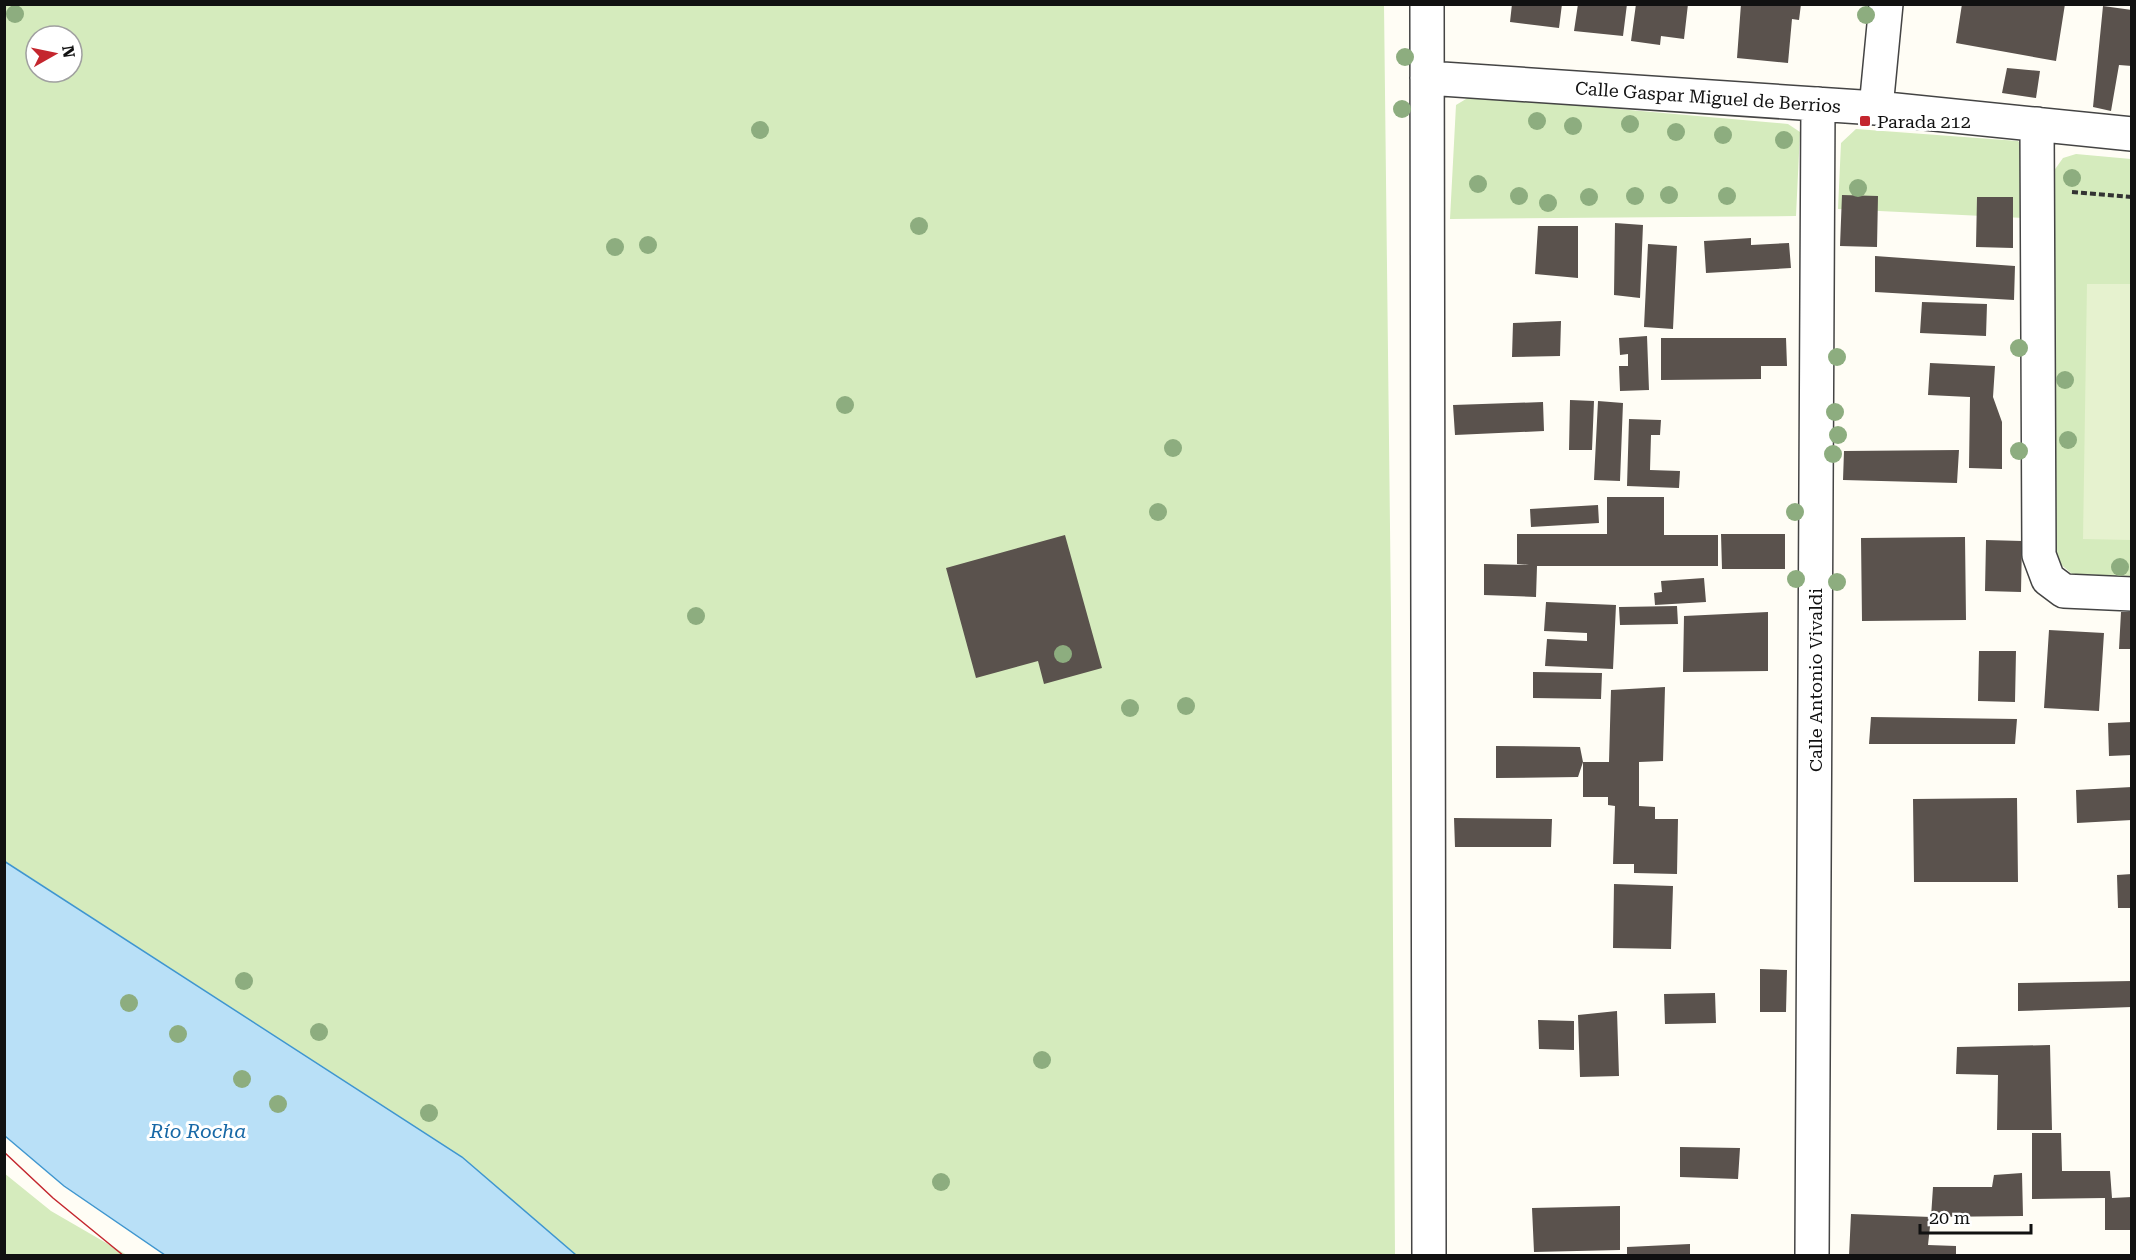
<svg xmlns="http://www.w3.org/2000/svg" width="2136" height="1260" font-family="'Roboto Serif',serif">
<rect width="100%" height="100%" fill="#fffdf5"/>
<!-- green -->
<path fill="#d5ebbd" fill-rule="evenodd" d="M4,5h1380l7,609 4,641h-819l-114,-98 -457,-296zM36,36h36v36h-36z
M1471,96l317,28 12,8 -4,84 -346,3 6,-114z
M1856,129l162,12 8,10 -2,67 -186,-9 3,-66z
M2076,154l55,5v417l-59,-2 -14,-12 -3,-18 -7,-365 15,-21z
M4,1173l47,38 76,44h-122z"/>
<!-- pitch -->
<path fill="#e6f2cf" d="M2087,284h44v256l-48,-1z"/>
<!-- water -->
<path fill="#b9e0f7" stroke="#3f96cf" stroke-width="1.5" d="M4,861l458,296 114,98h-411l-101,-69 -59,-50z"/>
<!-- building -->
<path fill="#5a524d" d="M1512,4h50l-3,24 -49,-6z
M1578,4h49l-4,32 -49,-5z
M1636,4h52l-4,35 -23,-3 -1,9 -29,-4z
M1741,4h60l-2,16 -7,-1 -4,44 -51,-5z
M1962,4h103l-9,57 -100,-18z
M2103,6l29,4v56l-13,-1 -8,46 -18,-4z
M2007,68l33,3 -4,27 -34,-5z
M1842,195l36,1 -1,51 -37,-1z
M1977,197h36v51l-37,-1z
M1615,223l28,2 -3,73 -26,-3z
M1538,226h40v52l-43,-4z
M1751,238v7l38,-2 2,25 -85,5 -2,-32z
M1648,244l29,2 -4,83 -29,-2z
M1875,256l140,10 -1,34 -139,-8z
M1922,302l65,2 -1,32 -66,-3z
M1561,321l-1,35 -48,1 1,-34z
M1647,336l2,54 -29,1 -1,-25h9v-12l-8,1 -1,-17z
M1661,338h125l1,28h-26v13l-100,1z
M1930,363l65,3 -2,31 9,25v47l-33,-1 1,-71 -42,-2z
M1570,400l24,1 -2,49h-23z
M1598,401l25,2 -3,78 -26,-1z
M1543,402l1,29 -89,4 -2,-30z
M1629,419l32,1 -1,15h-9l-1,35 30,1 -1,17 -52,-2z
M1959,450l-2,33 -114,-3 1,-29z
M1607,497h57v38h54v31h-181l-1,31 -52,-2v-31l45,1 -12,-1v-30h90z
M1598,505l1,18 -68,4 -1,-18z
M1721,534h64v35h-63z
M1065,535l37,133 -58,16 -6,-23 -62,17 -30,-110z
M1965,537l1,83 -104,1 -1,-83z
M1986,540l36,1 -1,51 -36,-1z
M1704,578l2,24 -51,3 -1,-12 8,-1 -1,-11z
M1546,602l70,3 -3,64 -68,-3 2,-27 40,2v-8l-43,-2z
M1677,606l1,18 -58,1 -1,-18z
M1768,612v59l-85,1 1,-56z
M2121,612h11v37h-13z
M2049,630l55,3 -5,78 -55,-3z
M1979,651h37l-1,51 -37,-1z
M1533,672l69,1 -1,26 -68,-1z
M1665,687l-2,74 -24,1v44l16,1v12h23l-1,55 -43,-1v-9h-21l2,-58 -7,-1v-8h-25v-35h26l2,-72z
M1871,717l146,2 -2,25h-146z
M2132,722v33l-23,1 -1,-33z
M1496,746l84,1 3,15 -5,15 -82,1z
M2132,787v33l-55,3 -1,-33z
M2017,798l1,84h-104l-1,-83z
M1454,818l98,1 -1,28h-96z
M2132,874v34h-14l-1,-33z
M1614,884l59,2 -2,63 -58,-1z
M1760,969l27,1 -1,42h-26z
M2132,981v26l-114,4v-28z
M1715,993l1,30 -51,1 -1,-30z
M1617,1011l2,65 -39,1 -2,-62z
M1538,1020l36,1v29l-35,-1z
M2050,1045l2,85h-55l1,-55 -42,-1 1,-27z
M2032,1133h29l1,38h48l2,27 20,-1v33h-27v-32l-73,1z
M1680,1147l60,1 -2,31 -58,-2z
M2022,1173l1,43 -92,1 2,-30h59l2,-12z
M1620,1206v44l-86,2 -2,-44z
M1851,1214l80,3 -3,28 28,1v10h-107z
M1690,1244v12h-63v-9z"/>
<g fill="none" stroke-linecap="round" stroke-linejoin="round">
<!-- minor casing -->
<g stroke="#444" stroke-width="36">
<path id="minor" d="M1427,4l2,1252
M1427,78l449,30 256,26
M1876,108l10,-104
M2037,124l2,431 9,24 16,12 68,3
M1812,1256l6,-1152"/>
</g>
<!-- path -->
<path stroke="#333" stroke-width="4" stroke-dasharray="6 3" stroke-linecap="butt" d="M2072,192l60,5"/>
<!-- minor -->
<use href="#minor" stroke="#fff" stroke-width="33"/>
<!-- tram -->
<path stroke="#c4262e" stroke-width="1.5" d="M4,1152l49,46 71,58"/>
</g>
<!-- trees -->
<g fill="#8dad7f">
<circle cx="15" cy="14" r="9"/>
<circle cx="1866" cy="15" r="9"/>
<circle cx="1405" cy="57" r="9"/>
<circle cx="1402" cy="109" r="9"/>
<circle cx="1537" cy="121" r="9"/>
<circle cx="1630" cy="124" r="9"/>
<circle cx="1573" cy="126" r="9"/>
<circle cx="760" cy="130" r="9"/>
<circle cx="1676" cy="132" r="9"/>
<circle cx="1723" cy="135" r="9"/>
<circle cx="1784" cy="140" r="9"/>
<circle cx="2072" cy="178" r="9"/>
<circle cx="1478" cy="184" r="9"/>
<circle cx="1858" cy="188" r="9"/>
<circle cx="1669" cy="195" r="9"/>
<circle cx="1519" cy="196" r="9"/>
<circle cx="1635" cy="196" r="9"/>
<circle cx="1727" cy="196" r="9"/>
<circle cx="1589" cy="197" r="9"/>
<circle cx="1548" cy="203" r="9"/>
<circle cx="919" cy="226" r="9"/>
<circle cx="648" cy="245" r="9"/>
<circle cx="615" cy="247" r="9"/>
<circle cx="2019" cy="348" r="9"/>
<circle cx="1837" cy="357" r="9"/>
<circle cx="2065" cy="380" r="9"/>
<circle cx="845" cy="405" r="9"/>
<circle cx="1835" cy="412" r="9"/>
<circle cx="1838" cy="435" r="9"/>
<circle cx="2068" cy="440" r="9"/>
<circle cx="1173" cy="448" r="9"/>
<circle cx="2019" cy="451" r="9"/>
<circle cx="1833" cy="454" r="9"/>
<circle cx="1158" cy="512" r="9"/>
<circle cx="1795" cy="512" r="9"/>
<circle cx="2120" cy="567" r="9"/>
<circle cx="1796" cy="579" r="9"/>
<circle cx="1837" cy="582" r="9"/>
<circle cx="696" cy="616" r="9"/>
<circle cx="1063" cy="654" r="9"/>
<circle cx="1186" cy="706" r="9"/>
<circle cx="1130" cy="708" r="9"/>
<circle cx="244" cy="981" r="9"/>
<circle cx="129" cy="1003" r="9"/>
<circle cx="319" cy="1032" r="9"/>
<circle cx="178" cy="1034" r="9"/>
<circle cx="1042" cy="1060" r="9"/>
<circle cx="242" cy="1079" r="9"/>
<circle cx="278" cy="1104" r="9"/>
<circle cx="429" cy="1113" r="9"/>
<circle cx="941" cy="1182" r="9"/>
</g>
<!-- markers -->
<rect fill="#c4262e" stroke="#fff" stroke-width="2" x="1859" y="115" width="12" height="12" rx="3"/>
<g text-anchor="middle" dominant-baseline="central" stroke-width="6" stroke-linejoin="round" paint-order="stroke">
<!-- street labels -->
<g font-size="18" fill="#111" stroke="#fff">
<text transform="translate(1708 97) rotate(4)">Calle Gaspar Miguel de Berrios</text>
<text transform="translate(1815 680) rotate(-90)">Calle Antonio Vivaldi</text>
</g>
<!-- poi labels -->
<g font-size="18" fill="#111" stroke="#fff" text-anchor="start">
<text x="1877" y="121">Parada 212</text>
</g>
<!-- water labels -->
<g font-size="20" font-style="italic" fill="#1768a6" stroke="#fff">
<text x="198" y="1131">Río Rocha</text>
</g>
</g>
<!-- border -->
<rect width="2136" height="1260" fill="none" stroke="#111111" stroke-width="12"/>
<!-- north arrow -->
<g transform="translate(54 54) rotate(81)"><circle r="28" fill="#ffffff" stroke="#a0a0a0" stroke-width="1.5"/>
<path d="M0-4.5L10 22L0 15L-10 22Z" fill="#c4262e"/>
<text y="-9" font-size="16" font-weight="bold" text-anchor="middle" fill="#111111">N</text>
</g>
<!-- scale -->
<path d="M1920 1224v9h111v-9" fill="none" stroke="#111111" stroke-width="3"/>
<text x="1929" y="1224" font-size="18" fill="#111111" stroke="#ffffff" stroke-width="4.5" paint-order="stroke">20 m</text>
</svg>
